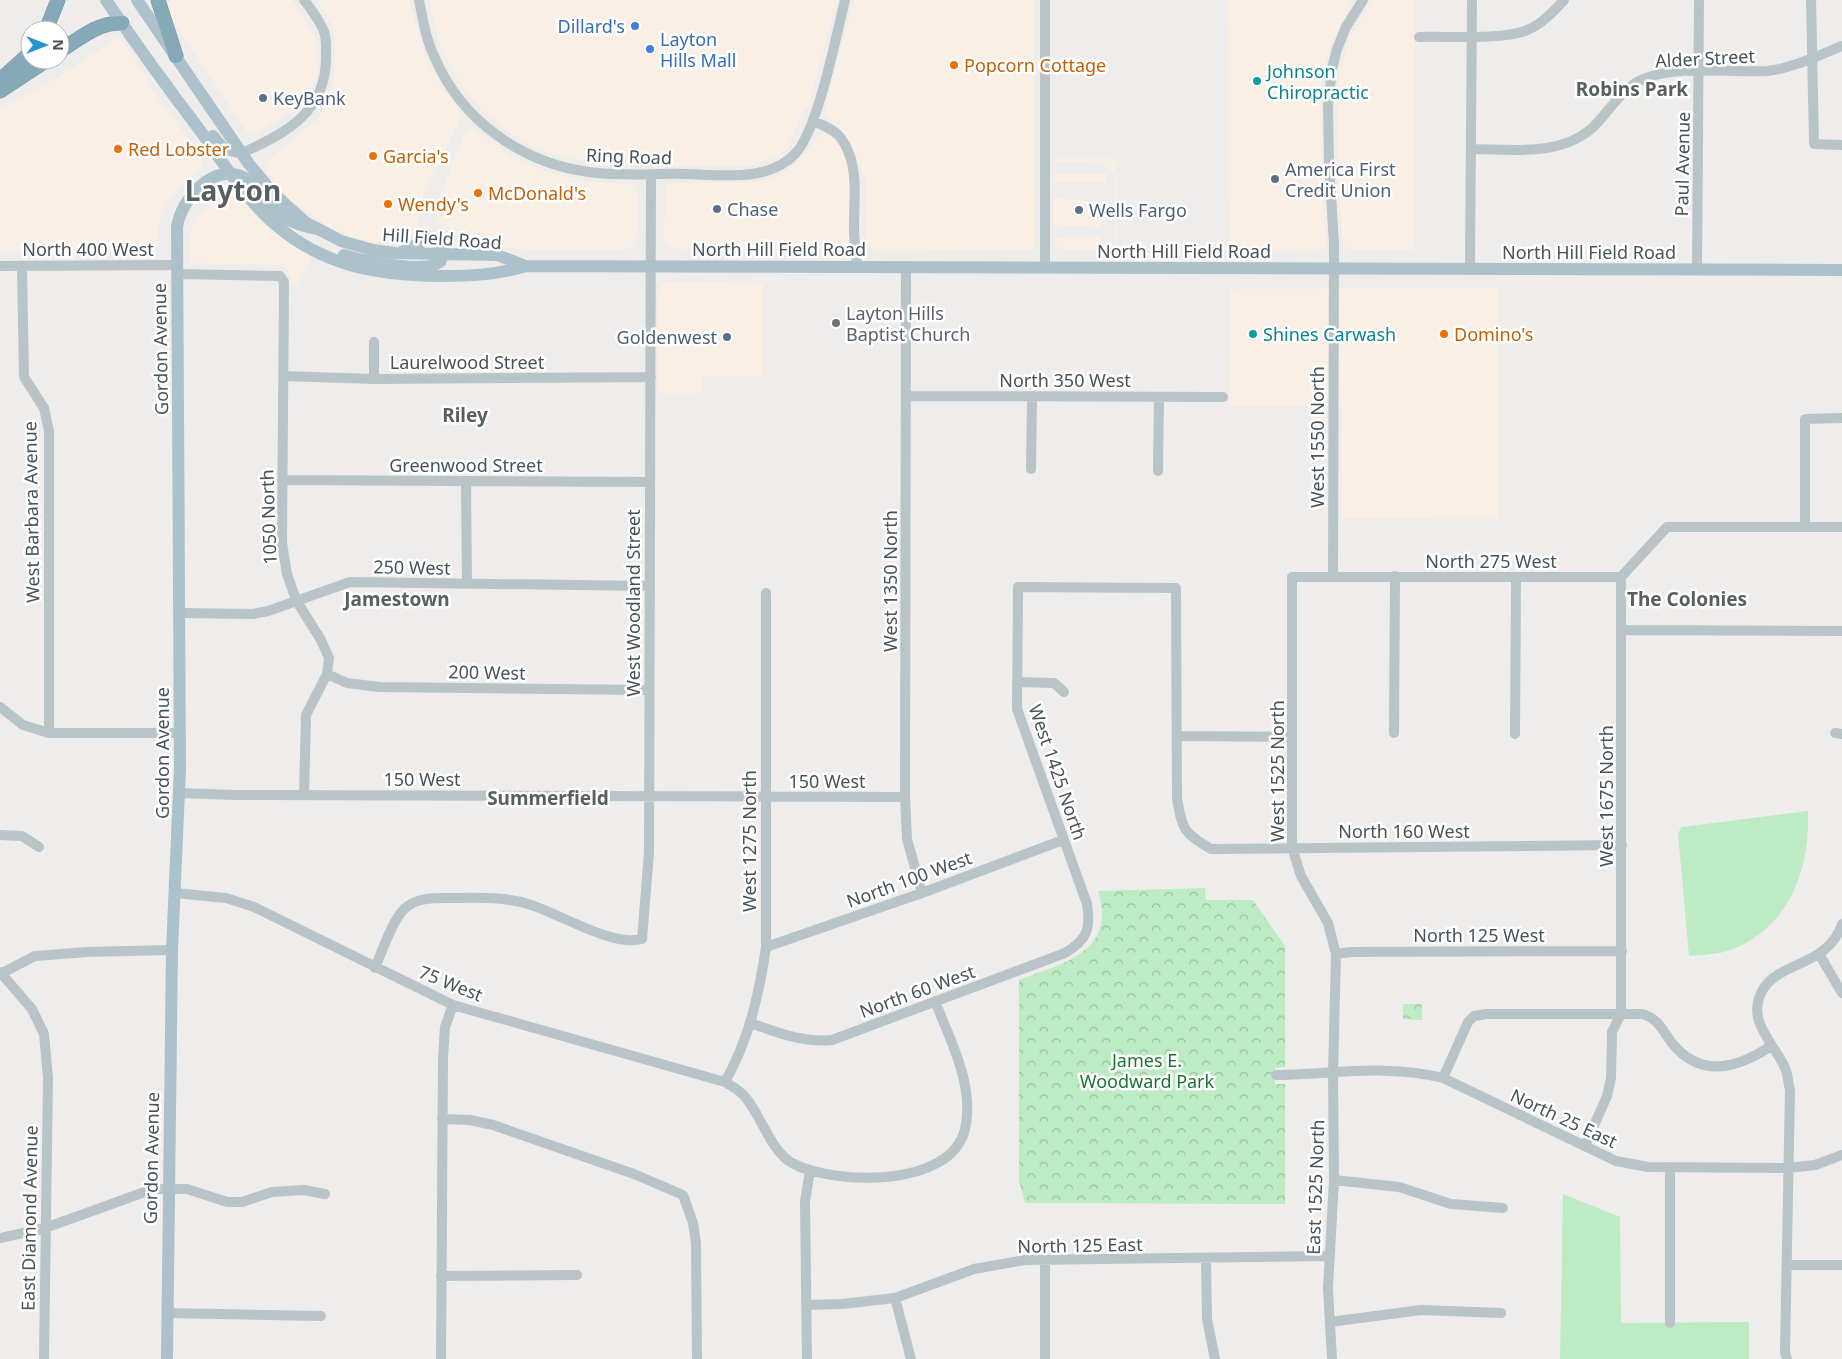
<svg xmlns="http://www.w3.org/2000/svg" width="1842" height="1359" font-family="'Noto Sans',sans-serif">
<defs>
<pattern id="forest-crowns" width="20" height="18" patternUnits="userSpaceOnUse" patternTransform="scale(1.25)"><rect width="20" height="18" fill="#bcebc4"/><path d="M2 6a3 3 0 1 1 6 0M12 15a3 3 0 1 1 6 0" fill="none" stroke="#9bc1a2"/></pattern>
</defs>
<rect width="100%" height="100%" fill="#efecec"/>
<!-- commercial -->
<path fill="#faefe5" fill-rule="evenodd" d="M171,0h121l24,38 1,37 -9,22 -15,13 -35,22h-11l-84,-126z
M316,0h94l9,38 9,26 13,23 20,27 -1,6 -34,70 -8,20 -1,19 -7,7 -11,6h-27l-17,-4 -25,-11 -39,-26 -13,-13 -12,-18 2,-10 50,-41 13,-26 4,-24 -1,-36 -2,-9z
M429,0h408l-28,105 -7,8 -15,37 -37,16h-55l-97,-1 -58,-14 -19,-10 -36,-27 -25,-31 -20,-38z
M854,0h180l1,244 -2,6 -158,1 -7,-3 -2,-7v-63l-16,-37 -9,-12 -12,-9 -5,-8z
M1228,0h124l-21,42 -9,35 -1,89 5,78 -5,7h-92z
M1372,0h43l-1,252 -3,-2h-61l-7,-7 -6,-67 1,-96 10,-38z
M119,37l15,20 17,32 49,66 3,6 -1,6 -23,20 -13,17 -7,19 -1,22 -6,7h-152v-144l59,-31z
M474,128l34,26 40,18 38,9 48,4 3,7v45l-4,8 -7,5h-88l-73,-5 -10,-15 -17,-7 -5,-10 30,-74 5,-9z
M821,133l9,3 9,7 5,9 5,21v72l-2,4h-173l-8,-5 -2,-8 2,-51 6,-2h72l25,-4 11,-5 19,-13z
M1053,159h63v92l-53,-1 -7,-5 -3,-7zM1053,162l50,1 8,8h4v80l-15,-1v-13l-3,-1 -44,2 1,-13 46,2 1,-25 -48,-4v-16h52l1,-8h-53z
M229,192l9,2 33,35 41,29 -15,26 -5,-3 -5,-13 -7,-3 -90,-2 -1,-18 2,-15 5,-12 23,-23z
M667,282l96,1v93h-62v17h-43v-98l3,-9z
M1497,288l1,229 -156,1 -1,-112h-112l2,-117z"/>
<!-- grass -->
<path fill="#bcebc4" d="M1808,811c2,56 -16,110 -70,136 -14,7 -34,8 -49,9l-11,-123 4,-6z
M1563,1194l57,23 1,106 128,-1v37h-189z"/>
<!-- forest -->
<path fill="url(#forest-crowns)" d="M1205,888l1,12h47l32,46v121l-10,1v16h10v120l-260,-1 -6,-22v-201c45,-17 98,-28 79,-89z
M1403,1004h19v16l-19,-1z"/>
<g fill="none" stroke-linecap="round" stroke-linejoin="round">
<!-- highway casing -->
<g stroke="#7294a4" stroke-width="15">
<path id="highway" d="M158,0l18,56
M46,30l12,-30
M60,51c19,-12 38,-29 62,-28
M0,80l30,-27
M0,91l47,-31"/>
</g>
<!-- minor -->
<path stroke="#b8c4c8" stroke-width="10" d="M419,0c4,20 7,40 16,58 27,63 87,105 154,114 32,5 66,1 98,2 36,1 81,8 108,-20 23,-24 41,-118 50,-154
M1045,0v268
M1811,0l3,144 28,1
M1419,37c28,-1 82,3 106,-6 16,-6 28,-19 39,-31
M813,121c12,5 25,10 31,22 15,25 10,56 10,84 0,13 2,26 3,39
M1471,149c40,0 87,8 120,-20 18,-16 31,-43 55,-51 35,-13 83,-5 121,-7 23,-2 53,-16 75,-25
M242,153c45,-20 85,-42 84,-97 0,-9 1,-19 -3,-27 -5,-10 -12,-20 -19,-29
M0,266l177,-1
M22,266l2,111 20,31 5,23v302
M906,267l-1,530 2,42 15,54
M1470,269l2,-269
M1697,269l2,-269
M177,274l103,2 4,6 -2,261 5,31 9,26 25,40 8,18 -2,16 -21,41 -2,80
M374,342v37
M284,376l90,3 277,-2
M907,396l316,1
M1031,469l1,-72
M1158,471l1,-74
M282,480l368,2
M466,481l1,103
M1805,527v-108l37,-1
M1333,577l1,-334 -5,-78 -1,-59 4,-37 5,-20 9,-22 17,-27
M180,613l73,1 15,-3 82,-29 300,4
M1622,630l220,1
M327,674l20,9 32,4 270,3
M1017,682l37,1 10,9
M0,707l23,18 26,8h131
M1394,733l1,-157
M1835,733l7,1
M1515,734l1,-156
M1177,736l115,1
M180,793l54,2 671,2
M0,835l22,1 17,11
M175,893l51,5 28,9 199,98 272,77c7,4 16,9 21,16 15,18 25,53 46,65 41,22 159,26 173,-34 10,-43 -15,-89 -30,-128
M766,947l156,-54 141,-53
M1336,954l15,-2 271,-1
M1819,954l23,39
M375,968c7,-16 17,-47 29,-59 13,-12 30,-11 47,-11 27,0 54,-2 80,7 29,9 81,42 111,34l7,-87 2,-678
M0,972l32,37 12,25 4,44 -4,281
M0,974l35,-18 52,-4 85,-2
M750,1023c27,9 53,20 82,17l233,-87c22,-13 26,-24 22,-49l-70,-195 1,-122 158,1 1,210c5,32 7,35 34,51l411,-4
M1276,1075c54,-1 114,-11 167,3l173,83 32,6 140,1 27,-3 27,-10
M1443,1078l25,-56 6,-6 13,-2h155c17,5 20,16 30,29 29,36 66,25 99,3
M725,1082c24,-43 34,-87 41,-135v-354
M442,1119l28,1 23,5 141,49 49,21 10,28 3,20 1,116
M1585,1146l22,-50 4,-18 1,-46 9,-18v-437
M1334,1180l65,7 52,17 52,4
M0,1238l45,-10 108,-39h34l40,13h15l30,-10 32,-2 21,4
M1206,1258l1,61 8,40
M1787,1265h55
M441,1276l136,-1
M895,1298l16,61
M807,1305l35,-1 53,-6 79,-29 51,-9 304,-4
M167,1313l154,3
M1330,1322l91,-12 80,3
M1670,1323v-156
M441,1359l2,-301 2,-31 8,-22
M807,1359l-2,-158 5,-30
M1045,1359v-99
M1332,1359l-4,-71 6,-108 -1,-106 3,-120 -8,-31 -27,-47 -9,-29v-270h329l46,-50h175
M1787,1359l-2,-7 5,-262c-2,-7 -2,-16 -5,-22 -11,-25 -39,-47 -23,-77 16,-30 66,-24 80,-67"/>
<!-- major -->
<path stroke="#adc1ca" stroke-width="12" d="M106,0c30,44 61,87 93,129 22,30 42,64 70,90 50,46 104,56 171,57 30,0 56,-1 86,-10l1316,4
M137,0l112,164 25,30 31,28 36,19 32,9 21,3 103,2 29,11
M213,136l10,12 19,5
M344,255c19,6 80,19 96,7l4,-9 -3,-10c-14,-12 -24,5 -38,8
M167,1359l5,-409 8,-182 -3,-541c4,-27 36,-66 68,-49 6,3 11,12 15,17 20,22 29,29 58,34"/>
<!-- highway -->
<use href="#highway" stroke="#86a9b8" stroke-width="14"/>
</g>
<!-- markers -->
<g fill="#3f7fe0" stroke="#fff" stroke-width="2">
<circle cx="635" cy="26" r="5"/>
<circle cx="650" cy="49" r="5"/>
</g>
<g fill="#e8710a" stroke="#fff" stroke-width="2">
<circle cx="954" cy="65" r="5"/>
<circle cx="118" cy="149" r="5"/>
<circle cx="373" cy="156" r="5"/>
<circle cx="478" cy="193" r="5"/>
<circle cx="388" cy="204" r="5"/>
<circle cx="1444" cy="334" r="5"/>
</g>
<g fill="#0f9aa8" stroke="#fff" stroke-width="2">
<circle cx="1257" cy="81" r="5"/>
<circle cx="1253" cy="334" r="5"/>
</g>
<g fill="#5c6f8a" stroke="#fff" stroke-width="2">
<circle cx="263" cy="98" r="5"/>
<circle cx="1275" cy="179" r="5"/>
<circle cx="717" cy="209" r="5"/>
<circle cx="1079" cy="210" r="5"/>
<circle cx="727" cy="337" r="5"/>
</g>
<circle fill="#6b7280" stroke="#fff" stroke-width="2" cx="836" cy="323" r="5"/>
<g text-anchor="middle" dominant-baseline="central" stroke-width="5" stroke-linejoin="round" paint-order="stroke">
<!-- shop labels -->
<g font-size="18" fill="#366cbe" stroke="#fff" text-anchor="end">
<text x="625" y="26">Dillard's</text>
<text x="660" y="39" text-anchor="start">Layton<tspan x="660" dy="21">Hills Mall</tspan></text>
</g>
<!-- street labels -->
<g font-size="18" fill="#465358" stroke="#fff">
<text transform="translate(1705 58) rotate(-3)">Alder Street</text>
<text transform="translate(629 156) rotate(2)">Ring Road</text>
<text transform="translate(1682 164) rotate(-89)">Paul Avenue</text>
<text transform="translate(442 238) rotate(4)">Hill Field Road</text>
<text x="88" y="249">North 400 West</text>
<text x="779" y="249">North Hill Field Road</text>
<text x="1184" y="251">North Hill Field Road</text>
<text x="1589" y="252">North Hill Field Road</text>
<text transform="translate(160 349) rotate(-91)">Gordon Avenue</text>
<text x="467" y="362">Laurelwood Street</text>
<text x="1065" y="380">North 350 West</text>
<text transform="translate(1317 437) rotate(-90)">West 1550 North</text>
<text x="466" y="465">Greenwood Street</text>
<text transform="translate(31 512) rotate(-91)">West Barbara Avenue</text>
<text transform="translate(268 517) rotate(-92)">1050 North</text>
<text x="1491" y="561">North 275 West</text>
<text transform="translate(412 567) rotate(1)">250 West</text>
<text transform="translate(890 581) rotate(-90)">West 1350 North</text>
<text transform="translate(633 603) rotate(-90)">West Woodland Street</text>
<text transform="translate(487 672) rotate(1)">200 West</text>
<text transform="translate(162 753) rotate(-90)">Gordon Avenue</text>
<text transform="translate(1277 771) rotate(-90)">West 1525 North</text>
<text transform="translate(1058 772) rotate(71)">West 1425 North</text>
<text x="422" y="779">150 West</text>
<text x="827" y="781">150 West</text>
<text transform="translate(1606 796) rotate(-90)">West 1675 North</text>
<text x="1404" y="831">North 160 West</text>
<text transform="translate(749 841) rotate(-90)">West 1275 North</text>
<text transform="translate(909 879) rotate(-20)">North 100 West</text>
<text x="1479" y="935">North 125 West</text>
<text transform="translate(451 983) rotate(22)">75 West</text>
<text transform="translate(917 991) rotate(-20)">North 60 West</text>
<text transform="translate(1564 1118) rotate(25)">North 25 East</text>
<text transform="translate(151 1158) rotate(-89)">Gordon Avenue</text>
<text transform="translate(1315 1187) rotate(-88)">East 1525 North</text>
<text transform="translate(29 1218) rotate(-89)">East Diamond Avenue</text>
<text transform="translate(1080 1245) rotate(-1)">North 125 East</text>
</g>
<!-- food labels -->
<g font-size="18" fill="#c56008" stroke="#fff" text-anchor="start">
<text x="964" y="65">Popcorn Cottage</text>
<text x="128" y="149">Red Lobster</text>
<text x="383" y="156">Garcia's</text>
<text x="488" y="193">McDonald's</text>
<text x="398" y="204">Wendy's</text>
<text x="1454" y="334">Domino's</text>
</g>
<!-- culture labels -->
<g font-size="18" fill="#0d838f" stroke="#fff" text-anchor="start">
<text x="1267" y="71">Johnson<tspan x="1267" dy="21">Chiropractic</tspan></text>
<text x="1263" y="334">Shines Carwash</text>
</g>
<!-- service labels -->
<g font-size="18" fill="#4e5e75" stroke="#fff" text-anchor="start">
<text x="273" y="98">KeyBank</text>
<text x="1285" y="169">America First<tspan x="1285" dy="21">Credit Union</tspan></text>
<text x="727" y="209">Chase</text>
<text x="1089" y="210">Wells Fargo</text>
<text x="717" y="337" text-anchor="end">Goldenwest</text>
</g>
<!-- worship labels -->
<g font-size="18" fill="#5b616d" stroke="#fff" text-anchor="start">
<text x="846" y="313">Layton Hills<tspan x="846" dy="21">Baptist Church</tspan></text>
</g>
<!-- park labels -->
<g font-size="18" fill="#1c7435" stroke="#fff">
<text x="1147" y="1060">James E.<tspan x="1147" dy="21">Woodward Park</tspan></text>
</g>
<!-- neighbourhood labels -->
<g font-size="19" font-weight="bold" fill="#595e60" stroke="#fff">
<text x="1632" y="89">Robins Park</text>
<text x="465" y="415">Riley</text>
<text x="397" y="599">Jamestown</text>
<text x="1687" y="599">The Colonies</text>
<text x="548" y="798">Summerfield</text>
</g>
<!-- town labels -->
<g font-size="28" font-weight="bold" fill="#595e60" stroke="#fff">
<text x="233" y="190">Layton</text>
</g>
</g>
<!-- north arrow -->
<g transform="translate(45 45) rotate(90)"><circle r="24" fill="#ffffff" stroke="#b5babc"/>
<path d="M0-4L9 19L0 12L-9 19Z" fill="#2494d1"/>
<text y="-8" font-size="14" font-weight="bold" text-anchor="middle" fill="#465358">N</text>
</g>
</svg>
